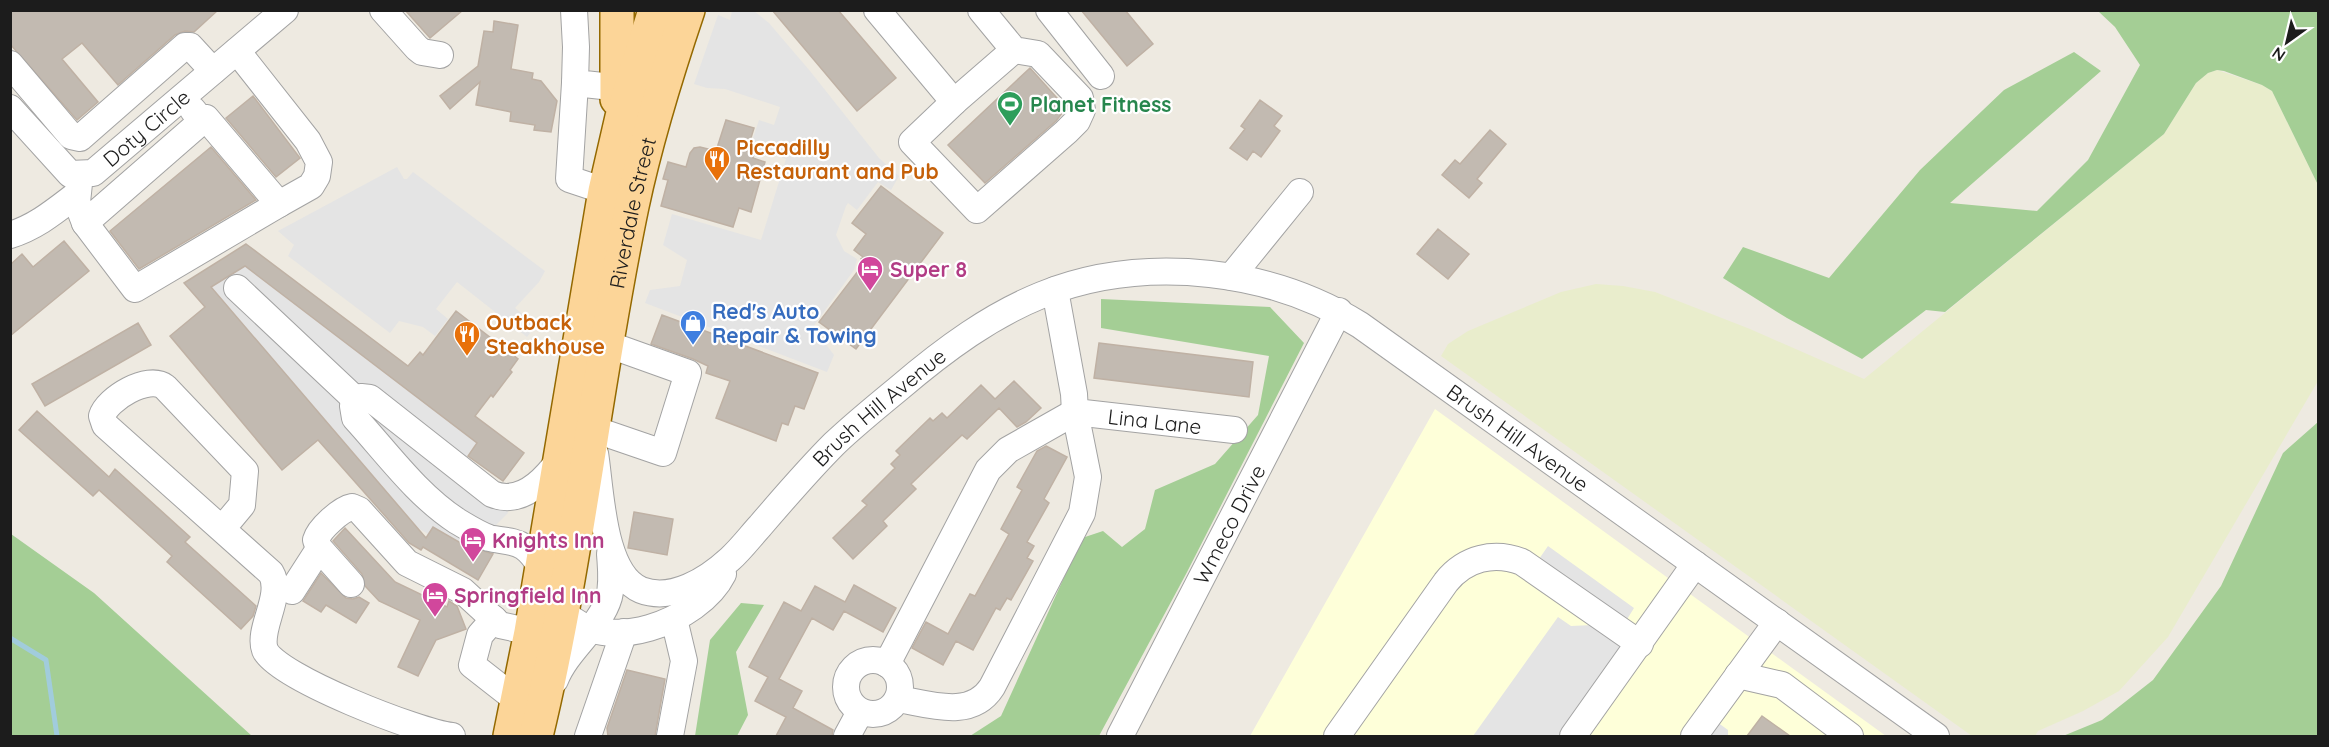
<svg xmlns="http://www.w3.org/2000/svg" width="2329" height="747" font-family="Quicksand,sans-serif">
<rect width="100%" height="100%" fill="#eeeae1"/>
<!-- education -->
<path fill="#feffd9" d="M1435,409l451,327h-636z"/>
<!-- farmland -->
<path fill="#e9edcc" d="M2217,70l45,15 10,6 46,94v196l-150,256 -49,54 -36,20 -45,20 -3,5h-63l-531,-380 7,-12 20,-13 93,-39 35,-8 27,2 32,6 95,37 114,50 300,-245 32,-51 12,-10z"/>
<!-- forest -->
<path fill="#a4ce95" d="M2098,11h220v174l-46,-94 -10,-6 -38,-14 -7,-1 -9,3 -12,10 -32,51 -219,178 -19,-2 -64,49 -75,-41 -64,-40 20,-31 86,31 91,-108 84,-80 70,-38 27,19 -151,132 87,8 51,-51 52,-95 -25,-38z
M1101,299l169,8 34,36 -118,231 -87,162h-129l31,-20 81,-178 21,-7 19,16 23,-18 10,-39 60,-26 43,-49 11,-59 -168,-28z
M2318,422v314h-255l39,-16 51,-40 68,-94 62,-133z
M11,534l83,59 158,143h-241z
M741,603l23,2 -28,47 12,63 -11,21h-42l15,-96z"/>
<!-- parking -->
<path fill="#e4e4e4" d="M732,11h22l15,12 41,48 69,87 20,18 -8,14 -13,-8 -21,28 -9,-7 -2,3 -10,29 8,16 13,8 -3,11 -41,57 21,28 -7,17 -182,-69 5,-13 30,-4 7,-26 -24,-15 9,-31 89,26 25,-81 -36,-12 9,-27 15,5 6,-18 -55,-18 -18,-1 -13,-4 24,-69 12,5z
M397,167l7,12h3l6,-7 132,99 -6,11 -24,26 21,17 -9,12 -70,-55 -21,27 12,10 -13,17 -12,-9 -24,-6 -9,12 -102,-77 6,-11 -16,-14z
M245,266l232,177 -12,16 35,26 8,28 -21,21 -11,6 -5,9 -38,-22 -5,7 -10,-6 -207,-241z
M1548,546l86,62 -8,13 -87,-62z
M1558,617l13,9 22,-1 32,23 -64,88h-88z
M1717,722l11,8v6h-22z"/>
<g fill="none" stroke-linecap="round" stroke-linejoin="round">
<!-- stream -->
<path stroke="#a1ccdc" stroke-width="5" d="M10,638l36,22 11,76"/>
</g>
<!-- building -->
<path fill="#c2bab1" stroke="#bfb1a4" stroke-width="1.5" d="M10,10h208l-24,22 -9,-1 -10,4 -57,50 -36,-42 -20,16 36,43 -21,18 -67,-76z
M405,10h58l-33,28z
M772,10h66l58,68 -39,33z
M1081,10h44l28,34 -26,22z
M494,21l24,4 -7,44 22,4 -1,6 9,2 16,20 -6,31 -17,-2 1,-5 -25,-4 1,-9 -35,-7 4,-23 -30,27 -10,-13 38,-30 6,-35 9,1z
M1030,68l36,40 -10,13 -71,62 -37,-38z
M253,96l47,62 -24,19 -50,-59z
M1260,100l22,16 -8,10 6,5 -19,26 -8,-6 -6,9 -17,-12 15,-19 -4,-3z
M726,120l28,8 -7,23 7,2 -1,5 12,4 -14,50 -12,-4 -6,19 -72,-21 7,-26 -5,-1 5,-17 18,5 4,-14 4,-5 6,-1 16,4z
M1490,130l16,14 -29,35 5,4 -13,15 -27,-23 13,-15 5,4z
M211,147l45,53 -117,69 -29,-38z
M881,186l62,47 -87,116 -37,-27 46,-60 -4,-3 2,-2 -9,-7 12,-16 -14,-11z
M1438,229l31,25 -21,25 -31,-25z
M64,241l25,30 -79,65v-71l12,-11 11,13z
M246,244l162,122 12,-14 3,3 33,-44 62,48 -8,11 2,2 -19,25 -2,-2 -16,21 49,37 -21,28 -35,-25 9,-13 -232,-177 -34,21 215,251 7,-11 38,22 1,-2 21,7 -15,26 -55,-33 -2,3 -12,-7 -91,-103 -36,30 -112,-134 35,-29 -21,-24z
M662,315l156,58 -14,36 -9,-3 -7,19 -6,-2 -6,18 -60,-23 14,-37 -24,-8 2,-7 -15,-7 -42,-15z
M138,323l13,22 -106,61 -13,-22z
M1099,343l154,19 -4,35 -155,-19z
M1014,381l27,27 -15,14 -9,5 -18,-19 -32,31 -5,-4 -51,49 5,5 -33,32 4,5 -34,33 -20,-21 34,-33 -5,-4 33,-33 -4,-4 9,-9 -4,-4 34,-33 3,3 9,-8 5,5 34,-33 14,14z
M37,411l72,66 6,-8 75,68 -5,5 71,64 -3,10 -12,13 -74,-67 5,-6 -73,-66 -6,6 -74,-66z
M1046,446l21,11 -23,42 5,4 -22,39 7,4 -7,12 6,3 -22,39 -4,-2 -7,12 -4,-2 -23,42 -17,-9 -13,24 -31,-17 14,-26 22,12 22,-40 5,2 34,-62 -8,-5 21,-39 -5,-3 20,-36z
M634,512l39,7 -6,36 -39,-7z
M345,528l50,54 52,25 2,-6 8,5 9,23 -30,11 -18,36 -20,-9 22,-47 -41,-19 -14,-15 -3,-12 -29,-33z
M321,573l25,25 7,1 6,-2 10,6 -13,20 -30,-18 -5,7 -18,-11z
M854,585l42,23 -13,24 -39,-21 -11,19 -21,-12 -33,61 23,12 -9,17 40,22 -1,6h-56l10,-19 -31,-16 13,-24 -19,-10 35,-65 17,9 14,-25 30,16z
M627,670l38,9 -10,57h-47l-1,-8z
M1762,716l28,20h-43z"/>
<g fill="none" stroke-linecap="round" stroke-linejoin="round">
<!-- minor casing -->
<g stroke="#a3a3a3" stroke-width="28">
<g id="minor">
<path d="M383,10l34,38 5,4 18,3"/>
<path d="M574,10l2,37 -1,36 55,6"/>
<path d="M877,10l77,92 -42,40 65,68 89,-78 11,-11 5,-11 -2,-12 -42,-44 -24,-4 -33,-40"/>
<path d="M1049,10l52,66"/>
<path d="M237,51l71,90 11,21 -2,14 -6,10 -32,18"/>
<path d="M10,64l61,72 9,2 105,-92h5l23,25"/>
<path d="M575,83l-6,96 36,12"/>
<path d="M954,102l60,-52"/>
<path id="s1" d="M10,108l60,66 23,-1 192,-163"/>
<path d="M80,174l-3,28 8,21 117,-102 -9,-11"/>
<path d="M85,223l50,66 144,-85 -73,-86 -4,3"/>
<path d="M10,235c26,-8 45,-24 66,-40"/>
<path d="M1231,277l69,-85"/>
<path d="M237,288l119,112"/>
<path id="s2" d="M1055,290l19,104 1,18 159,18"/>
<path d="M593,429l70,24 25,-80 -81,-29"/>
<path id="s3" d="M595,453c6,37 7,121 46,137 31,12 66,-10 89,-31 11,-10 20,-22 30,-33 24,-28 48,-56 74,-82 20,-19 42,-37 64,-55 97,-83 181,-129 312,-115 54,6 105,23 150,51l576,411"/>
<path d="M560,459c-15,21 -39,47 -68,35l-122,-96 -9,-1 -8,9 2,12c32,35 62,77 102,103 10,6 21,13 32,17 12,3 25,2 35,9 22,16 22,46 40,65 40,45 135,10 159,-38"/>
<path d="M222,529l20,-24 3,-34 -80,-84c-17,-13 -58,12 -63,29l3,9 166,148c13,22 -14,56 -6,77 11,27 156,83 187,86"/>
<path d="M351,584l-32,-36 -3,-8c3,-11 25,-31 36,-33l7,3 48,53 56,28 37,34 31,7"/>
<path d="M292,591l27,-42"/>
<path d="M494,619l-14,16 -8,30 46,36"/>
<circle cx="873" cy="687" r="27"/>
<path d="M887,664l101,-194 20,-20 67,-38 13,65 -6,36 -90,174c-21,33 -63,17 -94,12"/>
<path d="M1738,675l44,10 68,51"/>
<path d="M555,680c12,-31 45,-52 54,-83 4,-14 2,-28 1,-43"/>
<path d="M588,736l36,-104"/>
<path d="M670,736l14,-75 -10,-42"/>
<path d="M847,736l13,-24"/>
<path id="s4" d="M1120,736l219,-425"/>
<path d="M1337,736l109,-154c19,-24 48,-31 76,-20l118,82"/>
<path d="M1573,736l122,-172"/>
<path d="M1694,736l83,-114"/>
</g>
</g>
<!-- major casing -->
<g stroke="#946900" stroke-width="36">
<g id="major">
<path d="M617,10v89"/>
<path d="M510,736l21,-104 74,-441 17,-74 33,-107"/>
<path id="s5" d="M536,736c42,-174 59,-354 96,-530 14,-66 34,-131 56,-196"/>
</g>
</g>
<!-- minor -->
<use href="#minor" stroke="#fff" stroke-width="26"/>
<!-- major -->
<use href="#major" stroke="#fcd598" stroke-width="33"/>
</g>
<!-- icons -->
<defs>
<g id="stadium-pin" transform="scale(1.35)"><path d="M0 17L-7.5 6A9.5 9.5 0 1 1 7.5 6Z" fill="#2e9e5b" stroke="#fff"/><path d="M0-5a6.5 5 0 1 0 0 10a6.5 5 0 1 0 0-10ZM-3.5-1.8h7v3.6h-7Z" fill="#fff"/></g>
<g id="restaurant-pin" transform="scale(1.35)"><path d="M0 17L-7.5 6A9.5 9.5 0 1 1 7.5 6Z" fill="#e8710a" stroke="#fff"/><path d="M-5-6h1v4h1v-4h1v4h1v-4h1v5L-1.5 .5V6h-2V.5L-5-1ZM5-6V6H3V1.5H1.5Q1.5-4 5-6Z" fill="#fff"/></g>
<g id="hotel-pin" transform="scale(1.35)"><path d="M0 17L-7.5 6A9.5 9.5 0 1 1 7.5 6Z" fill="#d1479c" stroke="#fff"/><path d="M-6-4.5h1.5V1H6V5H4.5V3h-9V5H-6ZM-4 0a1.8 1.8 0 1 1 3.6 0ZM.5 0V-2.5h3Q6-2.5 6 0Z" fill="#fff"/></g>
<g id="shop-pin" transform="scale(1.35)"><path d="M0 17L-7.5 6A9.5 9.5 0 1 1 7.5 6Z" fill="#3f7fe0" stroke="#fff"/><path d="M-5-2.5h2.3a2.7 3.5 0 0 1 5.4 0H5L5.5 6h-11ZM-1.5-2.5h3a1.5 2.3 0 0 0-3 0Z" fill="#fff"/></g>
</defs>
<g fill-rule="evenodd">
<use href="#stadium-pin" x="1010" y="104"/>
<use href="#restaurant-pin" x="717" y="159"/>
<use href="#hotel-pin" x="870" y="269"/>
<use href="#shop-pin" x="693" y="323"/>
<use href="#restaurant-pin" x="467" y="334"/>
<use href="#hotel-pin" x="473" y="540"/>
<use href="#hotel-pin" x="435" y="595"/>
</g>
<g text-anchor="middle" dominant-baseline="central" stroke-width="4.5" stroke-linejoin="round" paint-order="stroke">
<!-- leisure labels -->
<g font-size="21" font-weight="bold" fill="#27864d" stroke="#fff" text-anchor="start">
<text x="1030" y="104">Planet Fitness</text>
</g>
<!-- street labels -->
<g font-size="21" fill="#1c1c1c" stroke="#fff">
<text stroke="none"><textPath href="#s1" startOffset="182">Doty Circle</textPath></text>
<text stroke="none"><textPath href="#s5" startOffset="532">Riverdale Street</textPath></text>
<text stroke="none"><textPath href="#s3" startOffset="462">Brush Hill Avenue</textPath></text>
<text stroke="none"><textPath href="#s2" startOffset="204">Lina Lane</textPath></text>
<text stroke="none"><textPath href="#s3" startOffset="1186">Brush Hill Avenue</textPath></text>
<text stroke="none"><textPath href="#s4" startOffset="238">Wmeco Drive</textPath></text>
</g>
<!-- food labels -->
<g font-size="21" font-weight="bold" fill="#c56008" stroke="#fff" text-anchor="start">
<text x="736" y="147">Piccadilly<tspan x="736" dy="24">Restaurant and Pub</tspan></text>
<text x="486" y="322">Outback<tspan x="486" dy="24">Steakhouse</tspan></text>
</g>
<!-- hotel labels -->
<g font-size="21" font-weight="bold" fill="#b23c85" stroke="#fff" text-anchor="start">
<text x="890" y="269">Super 8</text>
<text x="492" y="540">Knights Inn</text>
<text x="454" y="595">Springfield Inn</text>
</g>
<!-- shop labels -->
<g font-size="21" font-weight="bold" fill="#366cbe" stroke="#fff" text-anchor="start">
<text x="712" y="311">Red's Auto<tspan x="712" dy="24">Repair &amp; Towing</tspan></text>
</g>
</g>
<!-- border -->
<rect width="2329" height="747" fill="none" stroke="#1c1c1c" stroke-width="24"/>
<!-- north arrow -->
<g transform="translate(2287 42) rotate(214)" stroke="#ffffff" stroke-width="4.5" paint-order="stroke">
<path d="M0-4.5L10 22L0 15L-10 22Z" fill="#1c1c1c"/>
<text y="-9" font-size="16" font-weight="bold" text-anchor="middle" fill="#1c1c1c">N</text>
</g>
</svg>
